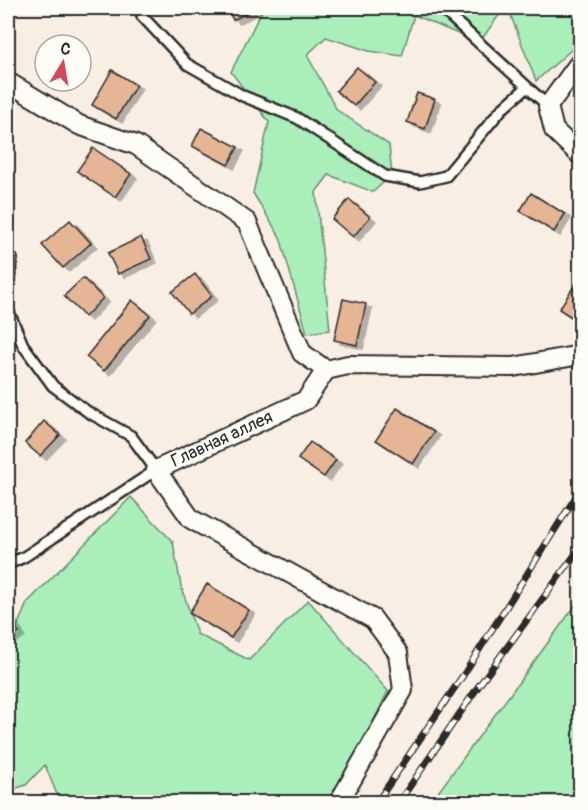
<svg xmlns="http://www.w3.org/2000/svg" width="588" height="810" font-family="Pangolin,sans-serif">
<defs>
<filter id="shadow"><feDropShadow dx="6" dy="4" stdDeviation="0" flood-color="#0004"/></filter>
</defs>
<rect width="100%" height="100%" fill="#f8eee4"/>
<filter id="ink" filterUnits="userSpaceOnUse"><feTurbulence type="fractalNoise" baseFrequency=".0167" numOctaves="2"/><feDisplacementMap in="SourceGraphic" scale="12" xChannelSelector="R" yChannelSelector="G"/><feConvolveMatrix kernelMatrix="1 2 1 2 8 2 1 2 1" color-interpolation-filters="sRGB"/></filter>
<g filter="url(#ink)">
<!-- green -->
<path fill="#aaeeb9" stroke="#6a8c72" stroke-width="1.5" d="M263,8h241l-25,35 -65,-28 -12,41 -33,-5 -43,-14 -19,18 30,55 52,35 3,30 -19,17 -44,-17 -13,17 14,138 -23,3 -27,-96 -27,-44 16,-71 -38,-50z
M508,8h72v34l-44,39z
M131,497l42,45 8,44 16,48 52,26 59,-60 80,91 -53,111h-275l-15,-37 -19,20 -18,6v-143l19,-45z
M580,599v203h-149z"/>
<!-- building -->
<path fill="#e5b596" stroke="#2b2b2b" stroke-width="1.5" filter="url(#shadow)" d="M227,8h28v1l-22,11z
M357,67l18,15 -21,24 -18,-15z
M112,70l24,15 -20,34 -24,-14z
M417,93l18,6 -10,30 -18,-7z
M201,128l37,19 -10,18 -36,-19z
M93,148l38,26 -16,23 -38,-26z
M531,193l34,21 -11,18 -34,-21z
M349,199l21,18 -17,20 -21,-18z
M70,220l21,23 -28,25 -21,-23z
M141,237l10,22 -33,15 -10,-21z
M195,274l17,22 -23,18 -17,-22z
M580,277v42l-1,3 -20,-13z
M83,278l20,20 -18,19 -21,-21z
M343,299l23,5 -9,41 -23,-5z
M132,300l18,15 -46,56 -18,-14z
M397,408l37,24 -21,32 -37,-24z
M44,421l16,14 -20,21 -15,-13z
M310,442l26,18 -12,17 -26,-18z
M207,584l42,26 -18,28 -42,-25z
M8,612l11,21 -11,6z"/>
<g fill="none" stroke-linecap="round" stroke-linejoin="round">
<!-- service casing -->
<g stroke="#2b2b2b" stroke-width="14">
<path id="service" d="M441,8l107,98
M142,16l45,48 56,32 54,22 88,58 35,6 26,-6 55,-66 26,-23
M8,285l4,-26
M8,310l15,35 30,41 35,26 43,24 25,34 -132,87 -16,7"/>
</g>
<!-- minor casing -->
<g stroke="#2b2b2b" stroke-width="22">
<path id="minor" d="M580,62l-32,44 6,24 26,25
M8,82l71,43 57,20 111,77 55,131 24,17
M339,802l64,-112 -5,-37 -25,-34 -182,-100 -35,-49 150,-70 20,-30 22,-5 165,2 67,-12"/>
</g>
<!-- service -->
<use href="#service" stroke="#fdfcf7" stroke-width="9"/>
<!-- minor -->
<use href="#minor" stroke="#fdfcf7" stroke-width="18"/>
<!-- rail casing -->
<g stroke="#2b2b2b" stroke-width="7">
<path id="rail" d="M377,802l87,-128 116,-184
M399,802l81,-118 100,-136"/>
</g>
<!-- rail -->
<use href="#rail" stroke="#fdfcf7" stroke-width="4.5" stroke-dasharray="14" stroke-linecap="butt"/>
</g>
</g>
<g text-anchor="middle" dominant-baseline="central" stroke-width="4.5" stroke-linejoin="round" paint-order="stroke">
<!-- street labels -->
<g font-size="18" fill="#2b2b2b" stroke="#fdfcf7">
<text transform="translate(222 439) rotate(-25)">Главная аллея</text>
</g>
</g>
<!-- margin -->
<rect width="588" height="810" fill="none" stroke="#fdfcf7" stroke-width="30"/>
<rect x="15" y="15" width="558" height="780" fill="none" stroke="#2b2b2b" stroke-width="2" filter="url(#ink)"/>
<!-- north arrow -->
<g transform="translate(63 63) rotate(11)"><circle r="28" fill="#fdfcf7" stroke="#a9a8a5" stroke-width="1.5"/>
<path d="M0-4.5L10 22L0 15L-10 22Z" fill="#d1495b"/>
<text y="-9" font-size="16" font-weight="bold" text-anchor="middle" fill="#2b2b2b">С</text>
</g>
</svg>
